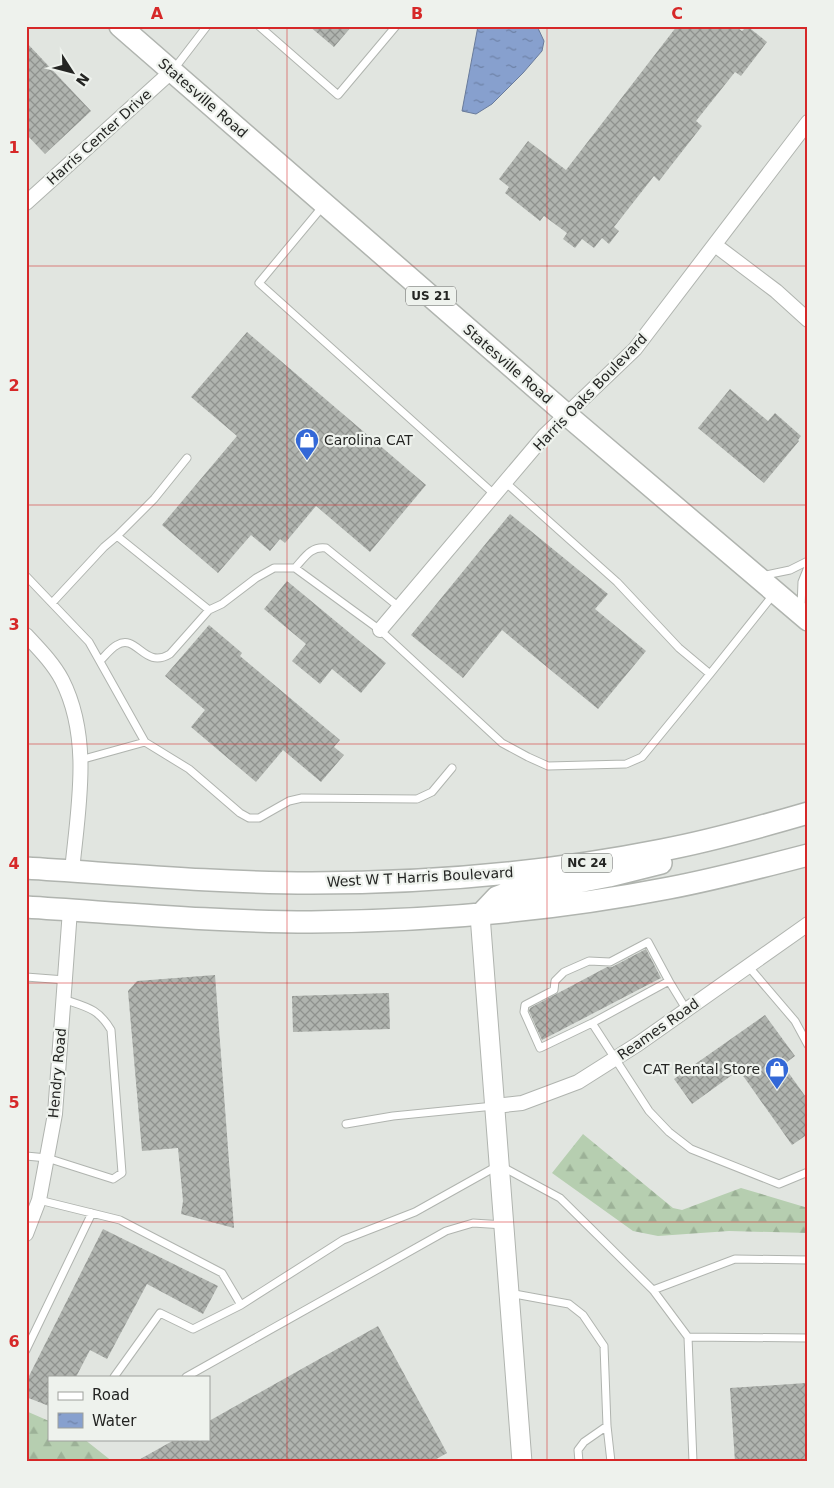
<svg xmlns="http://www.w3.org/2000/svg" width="834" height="1488" font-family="'DejaVu Sans',sans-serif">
<defs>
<pattern id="forest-firs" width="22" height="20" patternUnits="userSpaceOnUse" patternTransform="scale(1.25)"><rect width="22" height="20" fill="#b6ceb0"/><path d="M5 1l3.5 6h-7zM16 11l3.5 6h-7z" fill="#9cb197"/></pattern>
<pattern id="water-ripples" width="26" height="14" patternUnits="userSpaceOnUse" patternTransform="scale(1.25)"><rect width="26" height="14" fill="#87a0ce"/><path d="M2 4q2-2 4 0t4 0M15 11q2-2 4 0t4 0" fill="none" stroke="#6e82a7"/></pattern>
<pattern id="building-cross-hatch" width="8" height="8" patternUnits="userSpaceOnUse" patternTransform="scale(1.25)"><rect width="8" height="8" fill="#b0b4af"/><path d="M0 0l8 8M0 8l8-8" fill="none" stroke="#8f928e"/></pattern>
</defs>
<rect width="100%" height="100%" fill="#e1e5e0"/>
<!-- forest -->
<path fill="url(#forest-firs)" d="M583,1134l90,74 9,2 59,-22 67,20v25l-79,-2 -71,5 -25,-5 -81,-58z
M26,1411l23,10v18h35l29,23h-87z"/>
<!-- water -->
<path fill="url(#water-ripples)" stroke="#697b9b" d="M478,26h59l7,15 -2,10 -19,22 -31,31 -16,10 -14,-3z"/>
<!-- building -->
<path fill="url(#building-cross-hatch)" d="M309,26h43l-18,21z
M677,26h58l7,5 5,-5 20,16 -26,34 -6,-4 -39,49 6,5 -43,55 -5,-5 -40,51 5,4 -10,13 -7,-6 -8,10 -12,-9 -7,9 -12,-9 4,-6 -23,-17 -4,5 -35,-28 4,-6 -10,-8 29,-38 38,29z
M26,42l65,69 -46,43 -19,-20z
M247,332l179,153 -56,67 -54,-46 -31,37 -5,-4 -10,12 -19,-16 -33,38 -56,-48 75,-89 -46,-39z
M730,389l38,32 7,-8 26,23 -3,4 1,1 -35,42 -66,-55z
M510,514l98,80 -13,15 51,42 -48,58 -96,-79 -39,48 -52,-43z
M287,581l99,82 -25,30 -29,-24 -12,15 -28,-23 14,-17 -42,-35z
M209,625l33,28 -2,3 100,84 -6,7 10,8 -23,27 -38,-32 -27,32 -65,-55 14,-17 -40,-34z
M646,949l15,29 -119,62 -13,-29 1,-3 77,-41h5z
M215,975l19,253 -53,-14 2,-13 -5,-53 -36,3 -14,-160 9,-10z
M389,993l1,36 -97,3 -1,-36z
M765,1015l30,41 -12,9 25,35v34l-16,11 -53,-75 -47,34 -18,-25z
M103,1229l115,57 -15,28 -56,-30 -40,75 -17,-9 -14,27h-27v29l-23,-9v-15z
M378,1326l69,127 -16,9h-296l41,-23h33v-18z
M806,1383l2,26v53h-73l-5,-74z"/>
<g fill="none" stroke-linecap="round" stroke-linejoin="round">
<!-- lane casing -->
<g stroke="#b0b4af" stroke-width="9">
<path id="lane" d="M259,26l79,69 58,-69
M174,69l33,-43
M323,206l-64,77 235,211
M187,458l-33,41 -37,37 92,74 13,-6 34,-26 18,-10h21l85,62 122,113 26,14 20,9 78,-2 16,-7 68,-83
M505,482l112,100 62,66 31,26 63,-79
M295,568c10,-11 16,-22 31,-20l73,59
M26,576l63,66 56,100 -65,18
M761,576l29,-6 18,-9
M52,603l52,-56 13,-11
M801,608l1,-26 6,-15
M100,661c5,-5 11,-13 17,-16 20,-12 27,25 53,9l39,-44
M145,742l44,27 51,44 9,5h10l30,-17 13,-3 115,1 15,-7 20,-24
M748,966l47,55 13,24
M26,977l39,3
M669,981l17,28
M592,1023l77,-42 -21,-39 -38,20 -21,-1 -25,11 -9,9 -1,9 -29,15 -1,7 16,36 52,-25 57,88 20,21 22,17 88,35 29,-12
M346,1124l47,-8 101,-10
M26,1156l21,2 66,21 9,-6 -11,-143c-13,-22 -25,-23 -48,-31
M39,1200l81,20 102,53 19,32 102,-65 72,-28 84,-47 61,33 93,92 35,47 5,125
M653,1290l82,-31 73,1
M509,1293l60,11 14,11 21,31 3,80 4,36
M688,1337l120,1
M26,1350l66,-137
M114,1377l46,-64 33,16 48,-24
M186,1377l260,-146 27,-8 31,2
M579,1462l-1,-12 6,-8 23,-16"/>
</g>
<!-- street casing -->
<g stroke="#b0b4af" stroke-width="16">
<path id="street" d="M26,203l146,-132
M715,245l61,46 32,29
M380,630l165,-195 90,-86 173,-227
M26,635c13,14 27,28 36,45 30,59 16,128 10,191
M495,1106l27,-3 56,-21 60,-38 170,-120
M26,1234l13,-34 16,-86 15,-204"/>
</g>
<!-- secondary casing -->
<g stroke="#b0b4af" stroke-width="21">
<path id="secondary" d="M480,915l42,547"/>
</g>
<!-- primary casing -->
<g stroke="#b0b4af" stroke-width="24">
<path id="primary" d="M120,26l447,389 241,205
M26,868c95,6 190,15 285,15 118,0 235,-10 351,-33 49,-9 98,-23 146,-37
M26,907c95,6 190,15 285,15 120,-1 240,-11 358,-34 47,-9 93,-21 139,-33
M480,915l17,-18 16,-6 50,-6 46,-9 52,-13"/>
</g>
<!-- lane -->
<use href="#lane" stroke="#fff" stroke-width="7"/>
<!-- street -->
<use href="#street" stroke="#fff" stroke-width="14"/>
<!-- secondary -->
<use href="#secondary" stroke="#fff" stroke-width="19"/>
<!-- primary -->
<use href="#primary" stroke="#fff" stroke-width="21"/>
</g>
<!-- grid -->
<path fill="none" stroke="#d62828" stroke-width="1" stroke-opacity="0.55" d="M287,26v1436M547,26v1436M26,266h782M26,505h782M26,744h782M26,983h782M26,1222h782"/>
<!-- icons -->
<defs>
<g id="shop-pin" transform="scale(1.25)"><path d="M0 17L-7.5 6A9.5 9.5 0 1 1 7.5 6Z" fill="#3368d7" stroke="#eef2ed"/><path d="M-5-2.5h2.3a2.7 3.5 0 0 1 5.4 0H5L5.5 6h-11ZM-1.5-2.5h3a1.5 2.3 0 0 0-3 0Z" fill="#fff"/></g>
</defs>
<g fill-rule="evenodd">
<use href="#shop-pin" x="307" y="440"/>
<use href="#shop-pin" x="777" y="1069"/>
</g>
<g text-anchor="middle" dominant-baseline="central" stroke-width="4.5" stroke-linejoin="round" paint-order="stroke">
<!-- shield labels -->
<g fill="#eef2ed" stroke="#616260" stroke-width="1">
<rect x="406" y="286.5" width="50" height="19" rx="4"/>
<rect x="562" y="853.5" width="50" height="19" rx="4"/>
</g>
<g font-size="12" font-weight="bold" fill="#242523">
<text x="431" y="296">US 21</text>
<text x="587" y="863">NC 24</text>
</g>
<!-- street labels -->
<g font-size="14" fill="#242523" stroke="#eef2ed">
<text transform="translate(203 98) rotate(41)">Statesville Road</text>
<text transform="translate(99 137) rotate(-42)">Harris Center Drive</text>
<text transform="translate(508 364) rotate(41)">Statesville Road</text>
<text transform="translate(590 392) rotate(-46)">Harris Oaks Boulevard</text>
<text transform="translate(420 877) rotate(-3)">West W T Harris Boulevard</text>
<text transform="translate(658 1029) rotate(-35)">Reames Road</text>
<text transform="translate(57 1073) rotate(-85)">Hendry Road</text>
</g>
<!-- poi labels -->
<g font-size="14" fill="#242523" stroke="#eef2ed" text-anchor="start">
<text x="324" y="440">Carolina CAT</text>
<text x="760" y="1069" text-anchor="end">CAT Rental Store</text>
</g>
</g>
<!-- border -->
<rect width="834" height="1488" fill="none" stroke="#eef2ed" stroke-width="55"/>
<!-- legend -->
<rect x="48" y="1376" width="162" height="65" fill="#eef2ed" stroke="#9da09c"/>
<rect x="58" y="1392" width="25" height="8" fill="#ffffff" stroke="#9da09c"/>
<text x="92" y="1400" font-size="15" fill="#242523">Road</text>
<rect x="58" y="1413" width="25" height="15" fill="url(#water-ripples)" stroke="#9da09c"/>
<text x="92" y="1426" font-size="15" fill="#242523">Water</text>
<!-- north arrow -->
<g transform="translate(72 72) rotate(126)" stroke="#eef2ed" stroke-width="4" paint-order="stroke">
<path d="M0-4L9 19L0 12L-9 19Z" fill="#242523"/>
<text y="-8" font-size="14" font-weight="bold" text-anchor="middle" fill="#242523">N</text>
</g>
<rect x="28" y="28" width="778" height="1432" fill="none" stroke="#d62828" stroke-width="2"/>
<g font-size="16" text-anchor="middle" font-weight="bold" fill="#d62828">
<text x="157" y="19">A</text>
<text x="417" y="19">B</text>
<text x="677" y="19">C</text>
<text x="14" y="153">1</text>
<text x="14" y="391">2</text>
<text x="14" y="630">3</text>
<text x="14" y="869">4</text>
<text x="14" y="1108">5</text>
<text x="14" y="1347">6</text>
</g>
</svg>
